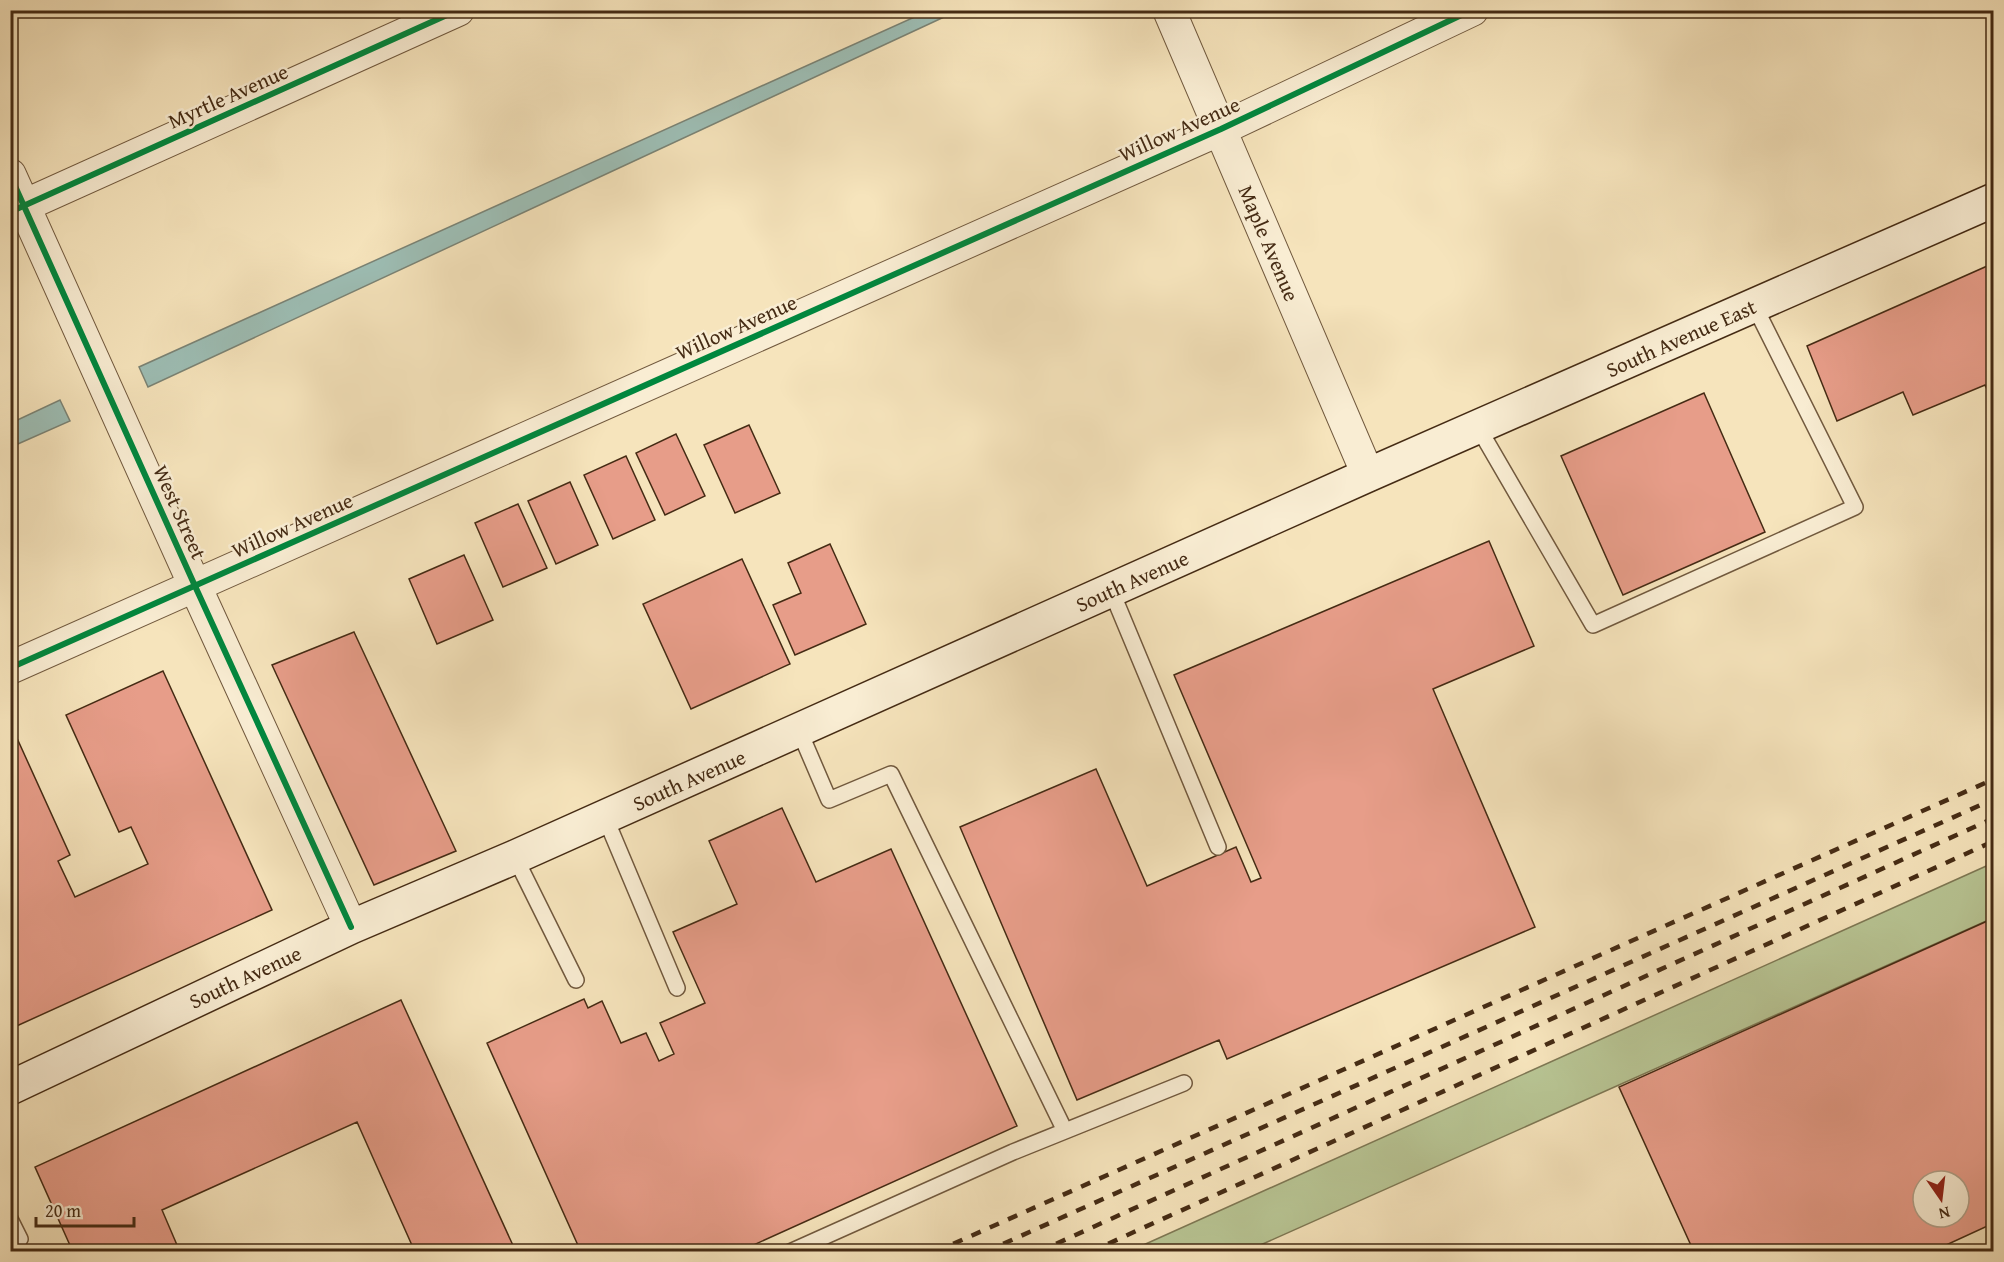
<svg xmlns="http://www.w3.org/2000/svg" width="2004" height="1262" font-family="'Gentium Book Plus',serif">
<rect width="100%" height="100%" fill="#f6e4bc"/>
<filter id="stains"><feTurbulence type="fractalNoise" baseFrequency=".00333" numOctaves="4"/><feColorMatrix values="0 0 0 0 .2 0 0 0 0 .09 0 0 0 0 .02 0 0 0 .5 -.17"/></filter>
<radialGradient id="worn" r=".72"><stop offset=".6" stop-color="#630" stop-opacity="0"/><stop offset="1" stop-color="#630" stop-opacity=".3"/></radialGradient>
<!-- green -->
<path fill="#b8c594" stroke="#7e7854" stroke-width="1.5" d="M1993,863v55l-746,333h-117z"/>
<!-- water -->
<path fill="#9dbeb5" stroke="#7a8375" stroke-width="1.5" d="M930,10l27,1 -809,376 -9,-20z
M60,400l10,21 -59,26v-24z"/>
<!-- building -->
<path fill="#e79d89" stroke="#452b14" stroke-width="1.5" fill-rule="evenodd" d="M1994,263v142l-9,-20 -72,30 -10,-23 -66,29 -30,-75z
M1704,393l61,139 -142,63 -62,-139z
M749,425l31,68 -45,20 -31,-68z
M676,434l29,62 -40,19 -29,-62z
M626,456l29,64 -42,19 -29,-64z
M570,482l28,63 -42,19 -28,-63z
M518,504l29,64 -44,19 -28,-64z
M1489,541l45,105 -101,43 102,238 -308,132 -8,-19 -142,60 -117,-273 136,-58 51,117 89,-39 15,35 10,-4 -87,-203z
M830,544l36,80 -71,31 -22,-50 28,-12 -13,-30z
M464,555l29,65 -56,24 -28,-65z
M742,559l48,105 -99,45 -48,-105z
M354,632l102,219 -82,34 -102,-220z
M163,671l109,239 -262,119v-290l6,-3 54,119 -12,6 17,36 73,-33 -17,-37 -12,5 -53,-117z
M782,808l34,74 75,-33 126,277 -279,126h-157l-94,-209 97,-44 4,9 14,-7 19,42 25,-10 13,28 15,-7 -14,-31 45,-20 -32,-71 64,-28 -28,-63z
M1994,918v305l-63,29h-237l-75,-165zM1923,1181h36v36h-36z
M401,1000l115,252h-101l-58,-130 -195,88 18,42h-107l-38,-85z"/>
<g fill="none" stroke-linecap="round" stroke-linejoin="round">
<!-- service casing -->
<g stroke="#71593e" stroke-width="18">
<path id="service" d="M1478,427l115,198 262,-118 -101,-202
M1111,590l107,257
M799,730l30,70 62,-26 174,357
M605,817l72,171
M515,857l61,123
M10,1219l10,20 -10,5
M790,1252l223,-100 171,-69"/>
</g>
<!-- minor casing -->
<g stroke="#71593e" stroke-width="34">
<path id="minor" d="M1169,10l199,465
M10,175l185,411 156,341
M10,212l448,-202
M10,668l1211,-539 251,-119"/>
</g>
<!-- secondary casing -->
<g stroke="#452b14" stroke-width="36">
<path id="secondary" d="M10,1088l341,-161 164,-70 853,-382 626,-275"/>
</g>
<!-- service -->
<use href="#service" stroke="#f9edd3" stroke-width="15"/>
<!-- minor -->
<use href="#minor" stroke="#f9edd3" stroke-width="32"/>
<!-- secondary -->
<use href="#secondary" stroke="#f9edd3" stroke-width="33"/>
<!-- rail -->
<path stroke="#452b14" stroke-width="4.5" stroke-dasharray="10 10" stroke-linecap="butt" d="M935,1252l1059,-473
M985,1252l1009,-453
M1038,1252l956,-434
M1090,1252l904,-411"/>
<!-- cycleway casing -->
<g stroke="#f9edd3" stroke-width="10">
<path id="cycleway" d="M10,175l185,411 156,341
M10,212l448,-202
M10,668l1211,-539 251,-119"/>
</g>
<!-- cycleway -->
<use href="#cycleway" stroke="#00873e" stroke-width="6"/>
</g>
<g text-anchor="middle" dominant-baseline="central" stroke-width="5" stroke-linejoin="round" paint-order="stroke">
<!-- street labels -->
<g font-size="21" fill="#452b14" stroke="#f9edd3">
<text transform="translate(228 96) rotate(-24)">Myrtle Avenue</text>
<text transform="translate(1179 129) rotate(-24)">Willow Avenue</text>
<text transform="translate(1269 243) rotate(67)">Maple Avenue</text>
<text transform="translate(736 327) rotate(-24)">Willow Avenue</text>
<text transform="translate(1681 338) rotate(-24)">South Avenue East</text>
<text transform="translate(180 512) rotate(66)">West Street</text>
<text transform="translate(292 525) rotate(-24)">Willow Avenue</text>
<text transform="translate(1132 581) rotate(-24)">South Avenue</text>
<text transform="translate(689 780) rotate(-24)">South Avenue</text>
<text transform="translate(245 977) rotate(-25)">South Avenue</text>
</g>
</g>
<!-- margin -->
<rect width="2004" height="1262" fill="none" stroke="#f6e4bc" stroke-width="36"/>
<rect x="12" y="12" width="1980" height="1238" fill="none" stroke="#452b14" stroke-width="3"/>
<rect x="18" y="18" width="1968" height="1226" fill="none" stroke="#452b14" stroke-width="1.5"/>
<!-- north arrow -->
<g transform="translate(1941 1199) rotate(166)"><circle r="28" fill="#f9edd3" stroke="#b19f87" stroke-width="1.5"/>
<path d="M0-4.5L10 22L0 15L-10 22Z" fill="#8f2418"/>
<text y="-9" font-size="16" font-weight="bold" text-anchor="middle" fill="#452b14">N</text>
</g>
<!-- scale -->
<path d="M36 1217v9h98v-9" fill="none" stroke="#452b14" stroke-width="3"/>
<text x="45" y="1217" font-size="18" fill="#452b14" stroke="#f9edd3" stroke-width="4.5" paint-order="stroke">20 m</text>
<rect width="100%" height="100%" filter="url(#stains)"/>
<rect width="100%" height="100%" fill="url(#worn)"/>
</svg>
